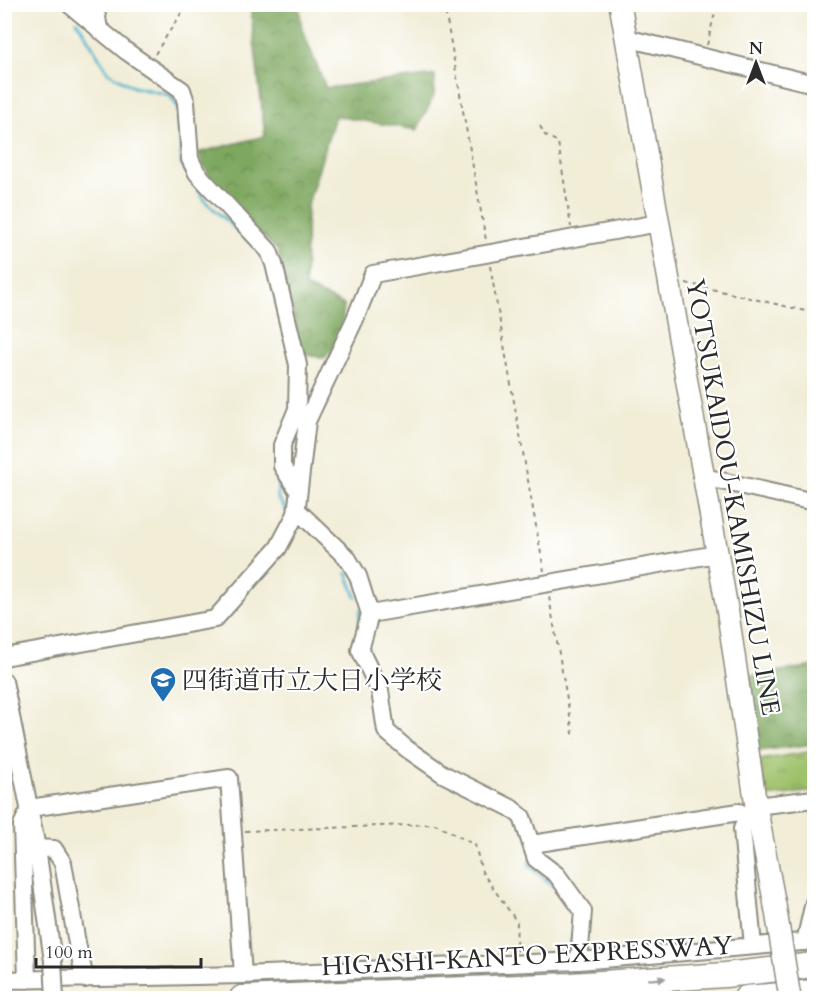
<svg xmlns="http://www.w3.org/2000/svg" width="819" height="1003" font-family="Cardo,'Noto Serif JP',serif">
<defs>
<pattern id="forest-crowns" width="20" height="18" patternUnits="userSpaceOnUse" patternTransform="scale(1.5)"><rect width="20" height="18" fill="#7ea75f"/><path d="M2 6a3 3 0 1 1 6 0M12 15a3 3 0 1 1 6 0" fill="none" stroke="#67884f"/></pattern>
<pattern id="park-tufts" width="24" height="20" patternUnits="userSpaceOnUse" patternTransform="scale(1.5)"><rect width="24" height="20" fill="#9ec16b"/><path d="M3 7l-1-3M5 7V3M7 7l1-3M15 17l-1-3M17 17v-4M19 17l1-3" fill="none" stroke="#819d58"/></pattern>
</defs>
<rect width="100%" height="100%" fill="#fff"/>
<filter id="ink" filterUnits="userSpaceOnUse"><feTurbulence type="fractalNoise" baseFrequency=".0167" numOctaves="2"/><feDisplacementMap in="SourceGraphic" scale="12" xChannelSelector="R" yChannelSelector="G"/><feConvolveMatrix kernelMatrix="1 2 1 2 8 2 1 2 1" color-interpolation-filters="sRGB"/></filter>
<filter id="wash" filterUnits="userSpaceOnUse"><feTurbulence type="fractalNoise" baseFrequency=".008" numOctaves="4" result="noise"/><feDisplacementMap in="SourceGraphic" scale="24" xChannelSelector="R" yChannelSelector="G"/><feGaussianBlur stdDeviation="1.35" result="paint"/><feColorMatrix in="noise" values="0 0 0 0 0 0 0 0 0 0 0 0 0 0 0 0 0 1.4 0 .05"/><feComposite in="paint" operator="in"/></filter>
<g filter="url(#wash)">
<rect width="100%" height="100%" fill="#f1edd7"/>
<!-- forest -->
<path fill="url(#forest-crowns)" stroke="#546945" stroke-width="1.5" d="M250,5h49l3,24 24,59 109,-13 -1,21 -17,34 -82,-14 -28,91 -2,80 39,18c-2,23 -2,37 -20,53l-22,-4 -24,-103 -57,-53 -24,-45 68,-17z
M814,666v78l-56,7 -10,-75z"/>
<!-- park -->
<path fill="url(#park-tufts)" stroke="#64764b" stroke-width="1.5" d="M814,751v40l-48,6 -7,-37z"/>
<g fill="none" stroke-linecap="round" stroke-linejoin="round">
<!-- stream -->
<path stroke="#4eb4cd" stroke-width="3" d="M77,21l31,51 25,15 37,8 8,13 4,57 24,37 43,39
M254,246l13,20
M277,469l1,30 11,14
M347,573l9,24
M359,626l2,-17
M529,862l2,5 27,23
M567,956l7,-24"/>
</g>
</g>
<g filter="url(#ink)">
<g fill="none" stroke-linecap="round" stroke-linejoin="round">
<!-- minor casing -->
<g stroke="#8e8c81" stroke-width="20">
<path id="minor" d="M69,4l57,47 56,39 4,12 4,57 7,14 72,78 5,13 24,101 -1,44 -15,36v21l16,25
M95,4l4,26
M626,38l188,46
M704,477l110,25
M297,510l51,49 10,17 12,38 -10,36 20,41 6,40 21,18 36,25 68,34 11,9 14,42 21,16 26,36 -4,50
M370,614l347,-60
M4,657l211,-38 63,-71 18,-34 11,-93 48,-102 18,-45 286,-51
M4,681l33,167 16,113
M756,806l58,-7
M532,844l207,-32 8,4
M37,848l17,1 9,14 14,80 8,36
M805,942l9,-40
M753,946l-11,-117 5,-13 11,-2
M4,980l239,-5 336,-14 235,-20
M27,980l-5,-155 8,-17 199,-30 14,197"/>
</g>
<!-- major casing -->
<g stroke="#8e8c81" stroke-width="24">
<path id="major" d="M620,4l108,610 28,192 19,99"/>
</g>
<!-- highway casing -->
<g stroke="#8e8c81" stroke-width="27">
<path id="highway" d="M242,998l328,-13 155,-10 89,-10
M746,998l68,-6"/>
</g>
<!-- path -->
<path stroke="#8e8c81" stroke-width="2" stroke-dasharray="4.5 4.5" stroke-linecap="butt" d="M444,4l42,236
M707,45l10,-41
M155,54l32,-50
M540,126l5,9 13,7 13,85
M490,266l54,305
M686,283l128,30
M549,597l25,142
M245,831l190,-7 40,21 7,27 35,50 -1,26 2,3"/>
<!-- minor -->
<use href="#minor" stroke="#fff" stroke-width="16"/>
<!-- major -->
<use href="#major" stroke="#fff" stroke-width="21"/>
<!-- highway -->
<use href="#highway" stroke="#fff" stroke-width="24"/>
<!-- minor-bridge casing -->
<g stroke="#8e8c81" stroke-width="20" stroke-linecap="butt">
<path id="minor-bridge" d="M53,961l2,37"/>
</g>
<!-- major-bridge casing -->
<g stroke="#8e8c81" stroke-width="24" stroke-linecap="butt">
<path id="major-bridge" d="M775,905l15,93"/>
</g>
<!-- minor-bridge -->
<use href="#minor-bridge" stroke="#fff" stroke-width="16"/>
<!-- major-bridge -->
<use href="#major-bridge" stroke="#fff" stroke-width="21"/>
</g>
<!-- one-way arrows -->
<defs><path id="oneway-solid" d="M-6-.8H1V-3.2L6.5 0L1 3.2V.8H-6Z" transform="scale(1.5)"/></defs>
<use fill="#a0a0a0" href="#oneway-solid" transform="translate(657 979) rotate(-4)"/>
</g>
<!-- icons -->
<defs>
<g id="school-pin" transform="scale(1.35)"><path d="M0 17L-7.5 6A9.5 9.5 0 1 1 7.5 6Z" fill="#1f6fb2" stroke="#fff"/><path d="M0-5L7-2L0 1L-7-2ZM-4 1L0 2.5L4 1V4Q0 6-4 4Z" fill="#fff"/></g>
</defs>
<g fill-rule="evenodd">
<use href="#school-pin" x="163" y="680"/>
</g>
<g text-anchor="middle" dominant-baseline="central" stroke-width="4.5" stroke-linejoin="round" paint-order="stroke">
<!-- street labels -->
<g font-size="26" fill="#2b2b2b" stroke="#fff">
<text transform="translate(733 497) rotate(80)">YOTSUKAIDOU-KAMISHIZU LINE</text>
<text transform="translate(527 956) rotate(-3)">HIGASHI-KANTO EXPRESSWAY</text>
</g>
<!-- poi labels -->
<g font-size="26" fill="#2b2b2b" stroke="#fff" text-anchor="start">
<text x="182" y="680">四街道市立大日小学校</text>
</g>
</g>
<!-- margin -->
<rect width="819" height="1003" fill="none" stroke="#fff" stroke-width="24"/>
<!-- north arrow -->
<g transform="translate(756 63)" stroke="#ffffff" stroke-width="4.5" paint-order="stroke">
<path d="M0-4.5L10 22L0 15L-10 22Z" fill="#2b2b2b"/>
<text y="-9" font-size="16" font-weight="bold" text-anchor="middle" fill="#2b2b2b">N</text>
</g>
<!-- scale -->
<path d="M36 958v9h165v-9" fill="none" stroke="#2b2b2b" stroke-width="3"/>
<text x="45" y="958" font-size="18" fill="#2b2b2b" stroke="#ffffff" stroke-width="4.5" paint-order="stroke">100 m</text>
</svg>
